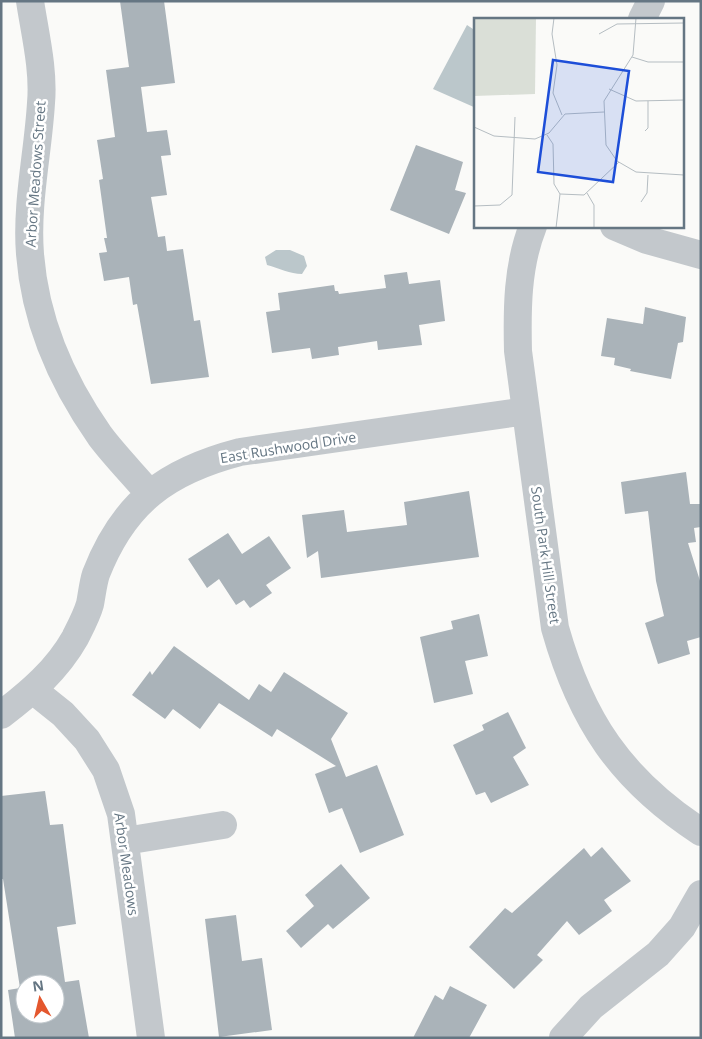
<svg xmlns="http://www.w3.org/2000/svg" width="702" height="1039" font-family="'Open Sans',sans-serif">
<rect width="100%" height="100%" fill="#fafaf8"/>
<!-- water -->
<path fill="#bbc7cb" d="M467,25l9,6v77l-43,-19z
M276,250h14l14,6 3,10 -5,8c-12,0 -23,-6 -35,-9l-2,-8z"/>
<!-- building -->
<path fill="#aab3b9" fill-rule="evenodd" d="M120,1h44l11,82 -34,4 6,45 20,-2 4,25 -10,1 6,39 -16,2 7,40 7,-1 2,15 16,-2 11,72 6,-1 9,57 -58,7 -14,-80 -4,1 -4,-28 -25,4 -5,-28 8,-1 -3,-14h3l-8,-58 4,-1 -6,-39 18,-3 -9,-67 23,-3z
M416,145l47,17 -8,28 11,3 -17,41 -59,-24z
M407,272l2,12 31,-4 5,41 -26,4 3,20 -44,5 -1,-9 -39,6 1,8 -27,4 -2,-11 -38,5 -6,-41 14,-2 -2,-17 56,-8 1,6h3l1,3 47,-6 -2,-13z
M645,307l41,10 -3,25 -5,1 -7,36 -41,-8 1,-2 -17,-4 1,-7 -14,-2 6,-38 36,6z
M686,472l4,32h11v23l-7,1 2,14 -8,1 13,41v53l-14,4 3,13 -32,10 -13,-41 19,-7 -8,-35 -8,-70 -23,3 -4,-32z
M469,491l10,66 -158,21 -3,-27 -11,7 -5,-43 42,-5 3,22 60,-7 -3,-23z
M228,533l14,21 27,-18 22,32 -25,17 6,8 -22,15 -6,-8 -8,5 -17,-26 -12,9 -19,-29z
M479,614l9,42 -23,5 8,33 -39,9 -14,-66 33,-8 -2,-8z
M174,646l75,54 10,-16 12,8 13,-20 64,41 -17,26 15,38 31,-12 27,70 -44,18 -18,-45 -13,5 -14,-39 21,-8 -59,-37 -5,8 -53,-34 -19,26 -27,-20 -8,10 -33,-24 18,-24 2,4z
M508,712l18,36 -13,9 16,28 -38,18 -6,-11 -9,3 -23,-50 31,-15 -2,-5z
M45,791l5,34 13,-1 13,100 -19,3 8,55 14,-2 10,58h-74l-7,-48 12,-2 -17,-109h-2v-83zM25,984h30v30h-30z
M602,847l29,34 -27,19 8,11 -33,24 -12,-14 -30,34 6,5 -29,29 -45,-42 36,-39 7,5 72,-65 7,9z
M341,864l29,34 -37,31 -5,-5 -27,24 -15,-17 28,-25 -9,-11z
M236,915l6,46 20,-3 10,72 -53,7 -14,-118z
M450,986l37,19 -18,33h-56l22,-43 8,5z"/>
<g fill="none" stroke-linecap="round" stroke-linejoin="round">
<!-- minor -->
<path stroke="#c3c8cc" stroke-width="28" d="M30,1c5,33 14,69 11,102 -3,50 -15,101 -11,151 5,66 32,128 70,182 15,20 33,38 49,57
M642,19l9,-18
M533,226c-16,40 -16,84 -15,125l37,277c26,92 65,151 146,204
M614,226l33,14 54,15
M33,690l30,24 24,26 19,30 15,44 30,224
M1,715c29,-22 56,-45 74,-77 5,-10 12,-23 15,-34 2,-10 3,-21 6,-30 28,-72 71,-103 144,-122l286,-41
M125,841l98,-16
M563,1038l28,-31 67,-53 24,-27 19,-33"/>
</g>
<g text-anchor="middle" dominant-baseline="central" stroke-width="5" stroke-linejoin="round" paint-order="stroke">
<!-- street labels -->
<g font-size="14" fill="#657683" stroke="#fff">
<text transform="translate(35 174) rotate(-86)">Arbor Meadows Street</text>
<text transform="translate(288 447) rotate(-9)">East Rushwood Drive</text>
<text transform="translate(546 555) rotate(82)">South Park Hill Street</text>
<text transform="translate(127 864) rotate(82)">Arbor Meadows</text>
</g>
</g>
<!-- overview -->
<g transform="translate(474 18)">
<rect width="210" height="210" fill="#fafaf8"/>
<path d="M0,0h62l-1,76 -61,2z" fill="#dadfd7"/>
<path fill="none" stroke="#b5bdc2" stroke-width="1" d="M80,0l-2,16 5,31 -4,28 9,22M162,0l-3,37 -29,46 2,44 11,16 19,11 48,3M125,16l18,-10 67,-1M158,39l16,5h36M135,71l27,12 48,-1M0,109l20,9 41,3 14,-6 16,-19 39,-2M171,113l3,-3v-27M73,117l6,9 1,40 6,10M113,175l7,12v23M86,176l24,1 35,-33M167,184l6,-9 1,-18M0,188l26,-1 12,-10 3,-78M82,210l4,-34"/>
<path fill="#1d4ed8" fill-opacity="0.15" stroke="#1d4ed8" stroke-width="2.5" d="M79,42l76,11 -16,111 -75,-10z"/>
<rect width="210" height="210" fill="none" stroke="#657683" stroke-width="2.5"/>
</g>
<!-- border -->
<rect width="702" height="1039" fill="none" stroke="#657683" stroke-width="5"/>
<!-- north arrow -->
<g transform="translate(40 999) rotate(352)"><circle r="24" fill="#ffffff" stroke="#c1c8cd"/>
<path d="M0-4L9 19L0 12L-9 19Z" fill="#e4572e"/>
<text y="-8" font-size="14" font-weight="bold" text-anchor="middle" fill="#657683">N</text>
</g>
</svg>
